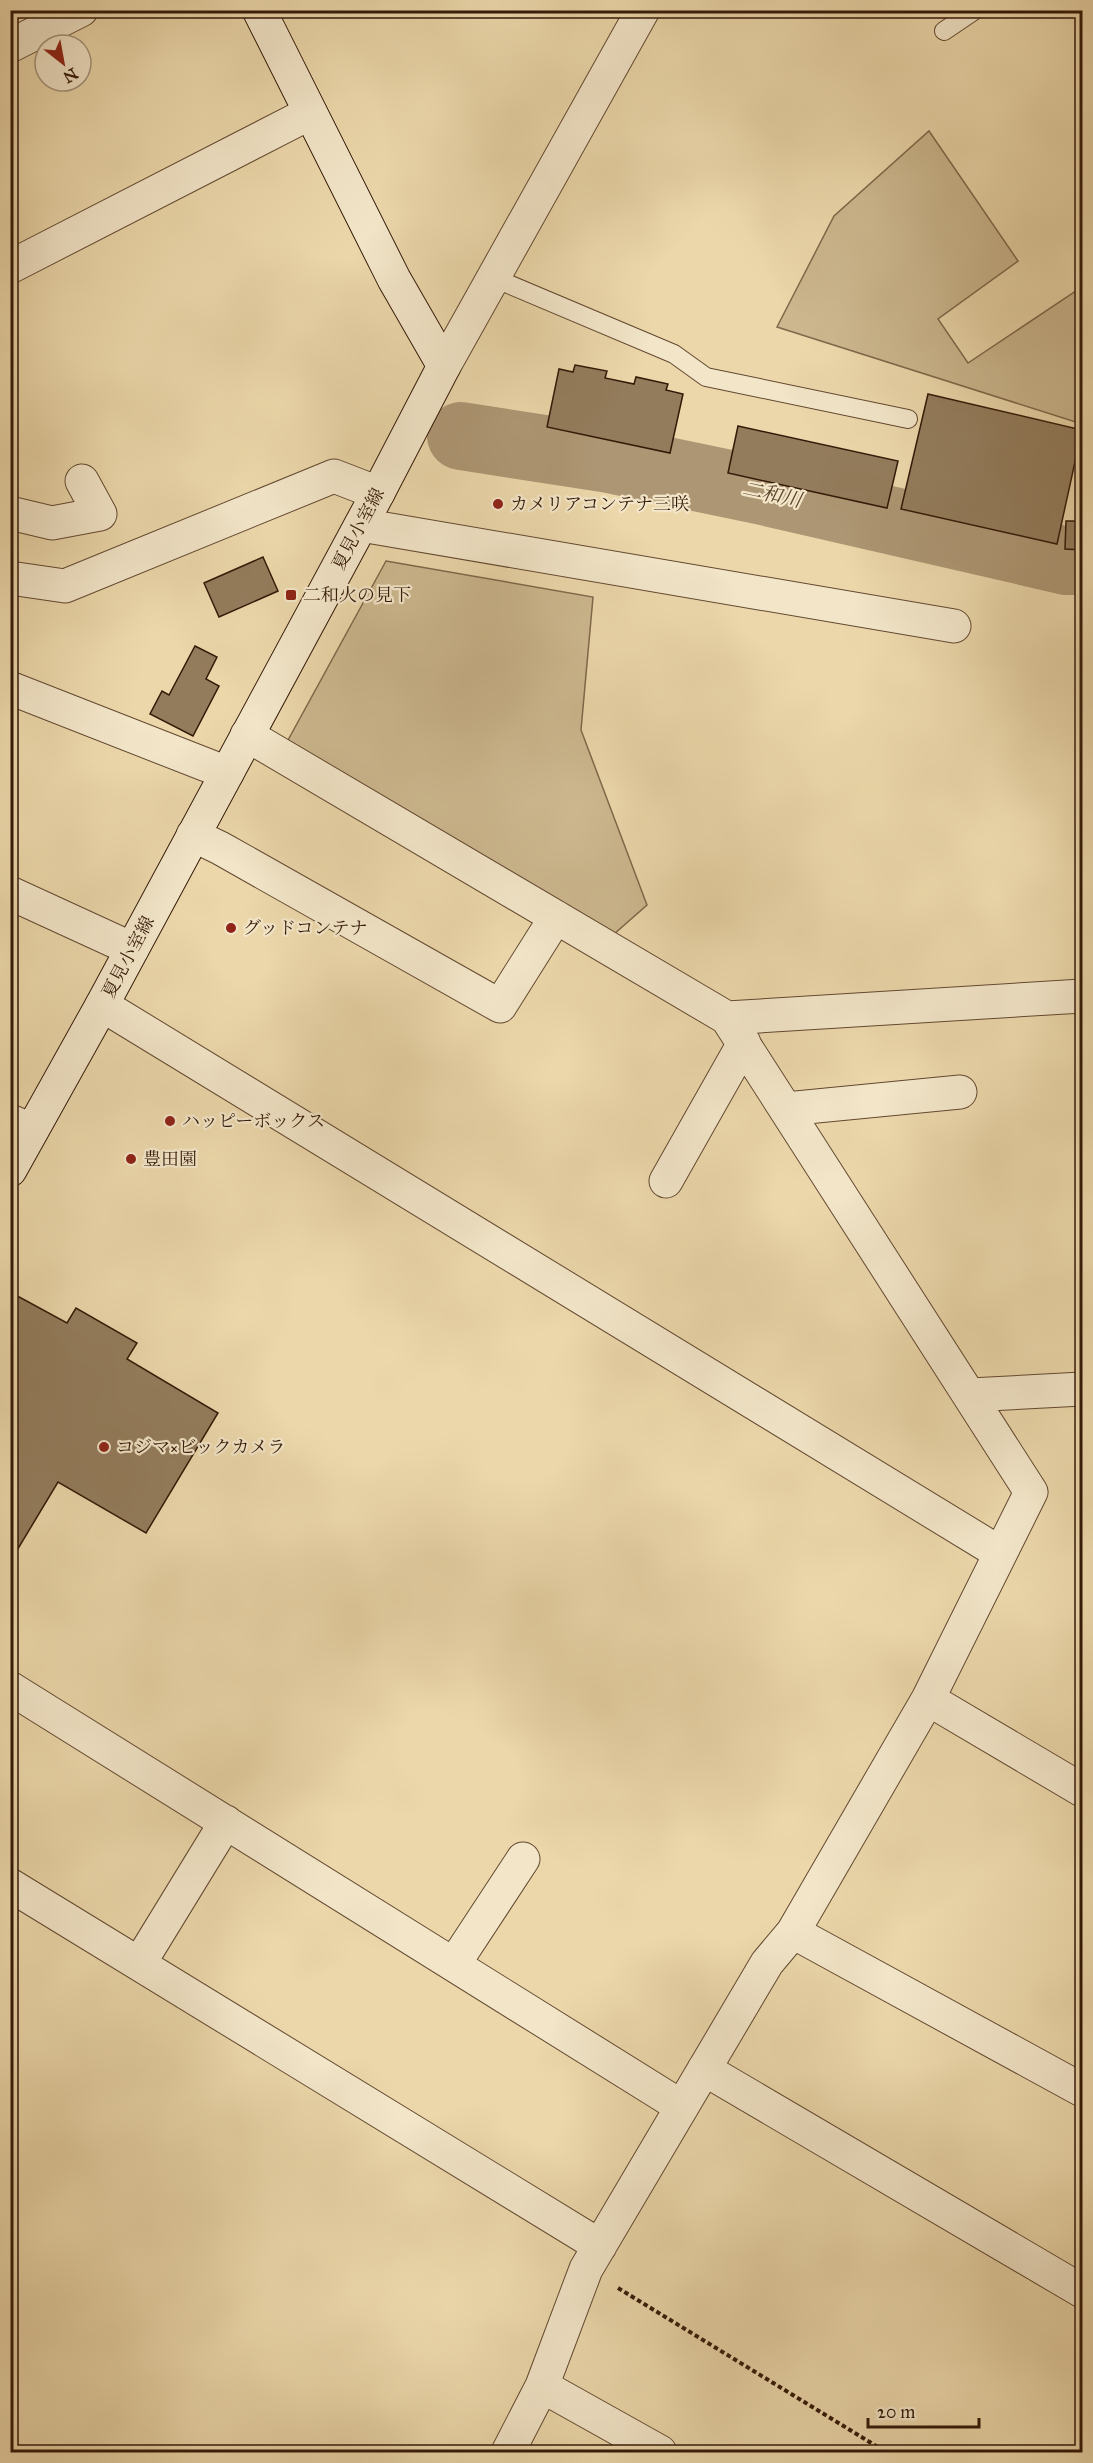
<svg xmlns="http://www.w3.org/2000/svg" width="1093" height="2463" font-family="'IM FELL Great Primer','Noto Serif JP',serif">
<rect width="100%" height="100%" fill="#ebd7aa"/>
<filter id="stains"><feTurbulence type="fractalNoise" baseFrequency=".00333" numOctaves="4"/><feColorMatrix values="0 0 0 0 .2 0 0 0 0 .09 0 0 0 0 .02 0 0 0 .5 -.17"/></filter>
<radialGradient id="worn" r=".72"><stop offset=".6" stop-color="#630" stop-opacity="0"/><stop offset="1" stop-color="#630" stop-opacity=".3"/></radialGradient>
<!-- green -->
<path fill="#ccb78e" stroke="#80684b" stroke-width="1.5" d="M929,131l89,130 -80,58 30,44 114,-76v137l-305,-97 57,-111z
M386,561l207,36 -12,133 66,175 -33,29 -327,-192z"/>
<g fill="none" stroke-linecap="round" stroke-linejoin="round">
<!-- river -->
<path stroke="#ad9673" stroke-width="68" d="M461,436l148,23 154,32 304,70h15"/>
</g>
<!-- building -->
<path fill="#937c5c" stroke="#341908" stroke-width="1.5" d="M575,365l32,6 -2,7 29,6 2,-7 32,7 -2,6 17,4 -13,59 -123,-26 12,-58 14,3z
M928,394l154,36 -25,114 -156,-35z
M738,426l160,35 -11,47 -159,-35z
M1066,521h16v29l-17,-1z
M263,557l15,34 -59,26 -15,-34z
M195,646l22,11 -11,22 13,7 -26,50 -43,-22 12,-23 7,4z
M10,1292l57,31 9,-15 61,35 -10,16 91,54 -72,120 -88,-51 -48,80z"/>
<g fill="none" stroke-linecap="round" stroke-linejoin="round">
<!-- service casing -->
<g stroke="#624830" stroke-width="20">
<path id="service" d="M944,31l31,-21
M494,278l180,76 32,23 202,42"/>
</g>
<!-- minor casing -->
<g stroke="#624830" stroke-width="35">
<path id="minor" d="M10,46l71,-36
M10,267l300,-154
M10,513l42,10 48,-9 -18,-33
M361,525l593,101
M10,578l55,8 269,-110 44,17
M10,688l217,85
M247,735l480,283 304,474 -103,207 -135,233 -26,31 -181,306 -44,117 -34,66
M193,835l27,13 280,158 56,-89
M10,893l122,56
M102,1005l898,548
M727,1018l355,-22
M786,1109l174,-17
M10,1121l22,9
M666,1181l78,-138
M970,1395l112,-6
M10,1688l672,419
M928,1699l154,91
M10,1885l590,361
M793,1932l289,158
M139,1964l87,-142
M454,1964l69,-105
M704,2069l378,222
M542,2386l118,66"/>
</g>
<!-- tertiary casing -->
<g stroke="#624830" stroke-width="35">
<path id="tertiary" d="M444,366l199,-356"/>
</g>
<!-- secondary casing -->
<g stroke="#341908" stroke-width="35">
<path id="secondary" d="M10,1170l92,-165 276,-512 66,-127 -50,-87 -135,-269"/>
</g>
<!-- path -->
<path stroke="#341908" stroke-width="4" stroke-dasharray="4.5 3" stroke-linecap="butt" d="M618,2288l268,164"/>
<!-- service -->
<use href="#service" stroke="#f2e5c8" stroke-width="18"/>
<!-- minor -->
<use href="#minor" stroke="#f2e5c8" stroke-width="33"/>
<!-- tertiary -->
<use href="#tertiary" stroke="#f2e5c8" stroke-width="33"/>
<!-- secondary -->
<use href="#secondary" stroke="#f2e5c8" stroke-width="33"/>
</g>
<!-- markers -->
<g fill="#8f2418" stroke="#f2e5c8" stroke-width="2">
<circle cx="498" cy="504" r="6"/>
<rect x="285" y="589" width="12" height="12" rx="3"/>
<circle cx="231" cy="928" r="6"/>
<circle cx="170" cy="1121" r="6"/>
<circle cx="131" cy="1159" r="6"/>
<circle cx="104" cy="1447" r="6"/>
</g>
<g text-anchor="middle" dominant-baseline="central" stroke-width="4.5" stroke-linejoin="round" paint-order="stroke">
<!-- poi labels -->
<g font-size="18" fill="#341908" stroke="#f2e5c8" text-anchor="start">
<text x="510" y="504">カメリアコンテナ三咲</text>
<text x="303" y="595">二和火の見下</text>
<text x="243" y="928">グッドコンテナ</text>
<text x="182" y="1121">ハッピーボックス</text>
<text x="143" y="1159">豊田園</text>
<text x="116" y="1447">コジマ×ビックカメラ</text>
</g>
<!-- street labels -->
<g font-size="18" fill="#341908" stroke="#f2e5c8">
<text transform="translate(358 529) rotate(-62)">夏見小室線</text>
<text transform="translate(128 957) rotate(-62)">夏見小室線</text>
</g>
<!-- water labels -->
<g font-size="20" font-style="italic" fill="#5e452d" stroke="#f2e5c8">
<text transform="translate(772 494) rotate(12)">二和川</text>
</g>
</g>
<!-- margin -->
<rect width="1093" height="2463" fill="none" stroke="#ebd7aa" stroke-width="36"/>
<rect x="12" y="12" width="1069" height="2439" fill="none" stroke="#341908" stroke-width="3"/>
<rect x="18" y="18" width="1057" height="2427" fill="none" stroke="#341908" stroke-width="1.5"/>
<!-- north arrow -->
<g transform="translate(63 63) rotate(149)"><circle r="28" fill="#f2e5c8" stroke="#a6937b" stroke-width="1.5"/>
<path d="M0-4.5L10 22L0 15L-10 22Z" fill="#8f2418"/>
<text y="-9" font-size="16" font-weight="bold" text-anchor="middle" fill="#341908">N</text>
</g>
<!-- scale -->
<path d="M868 2418v9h111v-9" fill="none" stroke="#341908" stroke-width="3"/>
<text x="877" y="2418" font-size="18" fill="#341908" stroke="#f2e5c8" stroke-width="4.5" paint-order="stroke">20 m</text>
<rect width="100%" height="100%" filter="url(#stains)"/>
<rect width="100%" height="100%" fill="url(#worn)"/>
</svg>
